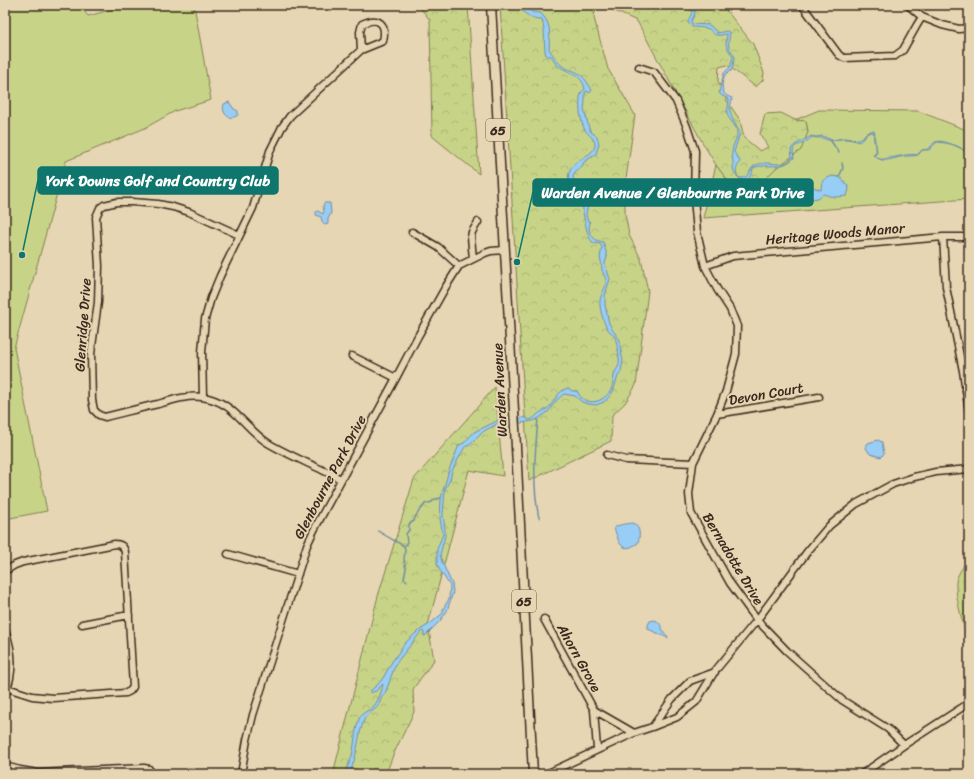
<svg xmlns="http://www.w3.org/2000/svg" width="974" height="779" font-family="Sriracha,sans-serif">
<defs>
<pattern id="forest-crowns" width="20" height="18" patternUnits="userSpaceOnUse"><rect width="20" height="18" fill="#c7d488"/><path d="M2 6a3 3 0 1 1 6 0M12 15a3 3 0 1 1 6 0" fill="none" stroke="#acb675"/></pattern>
</defs>
<rect width="100%" height="100%" fill="#e7d6b3"/>
<filter id="ink" filterUnits="userSpaceOnUse"><feTurbulence type="fractalNoise" baseFrequency=".025" numOctaves="2"/><feDisplacementMap in="SourceGraphic" scale="8" xChannelSelector="R" yChannelSelector="G"/><feConvolveMatrix kernelMatrix="1 2 1 2 8 2 1 2 1" color-interpolation-filters="sRGB"/></filter>
<g filter="url(#ink)">
<!-- grass -->
<path fill="#c7d488" stroke="#817f53" d="M5,5h74l9,11 40,-11h66l17,95 -36,11 -30,17 -79,33 -52,187 33,163 -42,8z
M819,110l99,1 51,20v68l-266,19 13,-53 15,20 24,4 21,-21 32,-36 -2,-11 -11,-1z"/>
<!-- forest -->
<path fill="url(#forest-crowns)" stroke="#817f53" d="M418,5h50l11,169 -47,-38 -2,-116z
M500,5h96l-2,13 14,51 27,46 -10,71v28l4,21 12,24 7,32 -12,94 -11,18 -13,12 -1,26 -82,40z
M601,5h121l31,39 11,29 -1,7 -7,7 -29,-22 -8,2 -1,14 9,20 13,19 4,18 16,13 8,-4 -8,-13 5,-20 16,-1 14,7 11,1 2,11 -7,18 -25,18 -21,21 -24,-4 -15,-20 -15,-25 -64,-119z
M495,387l8,89 -34,-6 -41,155 6,35 -21,29 1,23 -21,43 -7,19h-53l45,-178 36,-117z
M968,559h1v74h-4c-3,-15 -10,-36 -9,-51 1,-8 8,-16 12,-23z"/>
<!-- water -->
<path fill="#98cdf6" stroke="#738ca0" d="M511,5h11l4,2 6,5 9,1c2,3 6,7 7,11 3,8 1,17 1,25 4,6 7,11 12,16 4,4 12,5 17,8 7,4 10,11 14,17l-2,3 -3,-2 -2,1v9l-1,8 5,19 2,4 6,4 2,8 -3,10 -12,8 -2,5 -7,6 -2,4 2,8 4,4 5,3 5,6 -3,17 1,4 3,3 -1,7 2,6 5,5 7,2 2,6 2,8 -2,8 5,15 -5,16v10l4,18 3,6 8,11v6l3,15 -1,5 -1,6 -3,4 -5,16 -4,5 -5,5 -8,3 -8,-1 -6,-2 -7,-6 -11,-2 -8,7 -8,11 -10,7 -5,2 -12,2 -24,1 -13,7 -14,14 -5,2 -3,5 -10,19 -2,9 -5,9 -2,26 2,14v7l-5,19 2,7 10,22 1,8 -6,19 -7,10 -15,15h-1v-3l-1,-2 -2,1 -24,30c-5,9 -7,20 -11,29 -1,3 -4,5 -5,8 -1,2 -1,4 -2,6 -4,6 -13,8 -15,15 -7,18 -6,36 -15,54h-5c3,-7 8,-15 9,-23 2,-11 2,-22 6,-32 2,-6 9,-8 14,-12 5,-5 9,-16 10,-23l-7,7 -6,2v-2l7,-6 2,-2 4,-5 10,-18 4,-5 7,-11 13,-12 14,-9 12,-10v-4l6,-10 1,-13 -11,-17 -2,-5v-15l6,-15 -3,-15 1,-21 8,-28 10,-25 5,-2 10,-11 23,-11h5l18,-2 4,-2 6,3c6,-3 6,-5 11,-8 2,-1 4,-2 6,-3 8,-7 10,-18 21,-21l4,3h5c2,3 3,6 5,7 10,8 23,2 29,-8 2,-5 2,-12 4,-18 3,-5 5,-7 4,-14 0,-3 -3,-18 -4,-21 -2,-4 -6,-5 -8,-9 -3,-4 -7,-18 -7,-23 -1,-8 4,-14 6,-21 1,-5 -3,-10 -4,-14 -1,-5 0,-8 -2,-12l2,-11 -2,-3 -7,-1c-7,-9 -6,-15 -9,-25 0,-2 -1,-4 -1,-6 -1,-5 1,-9 1,-14 -8,-6 -18,-14 -15,-25 1,-2 2,-6 4,-8 5,-6 22,-11 22,-20 0,-7 -7,-10 -10,-15 -5,-8 -7,-28 -4,-37 1,-1 2,-3 4,-4 -4,-17 -17,-15 -29,-25 -2,-3 -3,-6 -5,-8h-5c-3,-12 0,-24 -4,-36 -3,0 -7,0 -10,-2 -7,-3 -10,-10 -18,-10z
M683,5h4l8,6 -1,5 -3,5 1,3 17,1 3,2 5,6 10,-2 3,2c-1,7 -3,13 1,18 1,2 3,4 4,6 -2,5 -1,9 -4,14 -2,1 -4,1 -5,3 -4,4 -5,14 -2,19 1,2 5,4 8,5 0,5 -3,9 -2,13 1,7 7,16 10,22l-6,19 6,9c-3,6 -6,11 -1,17 14,1 7,-11 20,-14 0,0 5,-1 6,-1 9,0 20,4 27,-5 0,-1 -1,-7 -1,-8 1,-6 15,-10 20,-14l5,1 6,-1 10,4 13,-2 13,2 4,-2 3,-4 5,-3h4c2,4 0,6 1,10 1,5 2,6 2,12l-3,2c2,2 3,3 6,4 3,1 6,-1 9,-1 8,-1 21,-5 28,-3l5,-5 6,-1c2,-2 5,-5 7,-7 8,-4 27,7 34,11v2c-3,-2 -5,-4 -8,-7 -6,-4 -16,-5 -24,-6l-8,8h-7c0,1 -4,5 -4,5 -3,1 -8,1 -10,1 -9,0 -17,5 -26,4 -4,-1 -6,-3 -9,-5l3,-2c0,-3 0,-7 0,-9 -1,-1 -2,-2 -2,-3 -1,-3 0,-5 -1,-9h-2l-5,2 -1,3 -6,5c-5,-2 -10,-3 -15,-3 -6,-1 -11,3 -16,1 -2,0 -4,-2 -6,-2 -4,-1 -6,1 -9,-1 -3,1 -4,3 -6,4 -10,7 -16,1 -13,17 -15,14 -26,4 -41,10 0,6 -4,9 -6,14 -6,-1 -13,-7 -14,-14 0,-2 1,-4 0,-6 0,-4 -2,-6 -1,-10 0,-7 6,-14 5,-20 -1,-8 -9,-12 -10,-19 0,-4 2,-9 2,-13 -2,-3 -7,-3 -10,-7l2,-9 3,-11 7,-7v-3l2,-6c-7,-12 -8,-8 -6,-23 -3,0 -7,2 -10,1 -4,0 -5,-4 -8,-6 -3,-1 -13,-2 -17,-2 -8,-7 -1,-8 0,-16l-6,-3z
M229,102l5,7 4,2v4c-9,7 -17,-2 -14,-11z
M832,176l7,1 4,3 5,6 1,3 -2,7c-8,1 -15,2 -23,-2l-6,4 -33,5 -1,-1v-2l3,-2 7,-2 18,-9 4,1 5,2c1,-11 0,-9 11,-14z
M324,203h6l1,10 -3,6v5l-3,1 -3,-4 -1,-4 -5,-2v-3l2,-1 5,3 1,-2 -1,-6z
M878,440l4,2 2,12 -3,3 -11,-3 -4,-6v-2l2,-3z
M632,523c9,3 8,13 6,20 -17,12 -19,-1 -24,-15 5,-4 12,-4 18,-5z
M655,620c6,3 5,5 8,10 2,4 4,4 5,8l-20,-9v-4l2,-4z"/>
<g fill="none" stroke-linecap="round" stroke-linejoin="round">
<!-- stream -->
<path stroke="#738ca0" stroke-width="1.5" d="M831,141l8,12
M839,177l4,-9 -1,-5
M538,419c-3,34 -6,65 1,99
M378,531c9,6 18,10 26,15
M406,581l-2,-3 2,-9 -2,-9 1,-11 -1,-3 3,-2 -1,-10 3,-4v-6l5,-3c2,-8 6,-10 11,-17l7,-2 4,-3 5,-1"/>
<!-- minor casing -->
<g stroke="#3b2a1e" stroke-width="9">
<path id="minor" d="M802,5l37,50 5,3 51,-2 8,-6 14,-25 5,-8
M908,5l14,12 20,8 17,4 10,-1
M639,67l15,5 22,29 11,26 8,24 -1,47 3,34 8,34 12,23 13,20 7,17 -1,28 -10,37 -9,23 -24,49 -4,31 2,19 39,70 27,37 30,31 55,49 46,29 16,16
M412,232l26,15 21,19
M239,235l-50,-23 -16,-5 -15,-3 -26,-2h-15l-13,3 -4,3 -4,9 3,49 -1,36 -7,52 1,46 2,10 5,5 6,2c17,-4 35,-9 53,-13 14,-4 30,-9 44,-7 32,4 42,31 66,46 15,9 31,16 46,23 9,4 18,9 27,13
M943,237l3,50 17,84 6,41
M473,259l-2,-22 1,-5 6,-10
M705,266l28,-10 210,-19h26
M352,356l44,22
M203,397l-1,-45 3,-33 6,-21 9,-22 33,-68 17,-57 12,-24 8,-11 71,-66 22,-9c4,-18 -5,-25 -21,-17l-2,8 1,18
M717,414l102,-17
M607,455l19,5 67,3
M228,554l70,20
M5,571l10,-6 8,-3 92,-18c6,0 9,3 10,8l8,135 -3,4 -4,2 -73,5 -21,-2 -25,-8
M544,619l50,91
M82,624l47,-9
M5,630c8,21 9,43 0,64
M653,726l19,-27 18,-18 25,-9
M597,749l-3,-39 40,23
M5,766l15,4 18,3 106,-5 5,1 3,5
M241,774l6,-34 6,-25 54,-170 7,-15 82,-152 22,-42 27,-48 14,-22 26,-13 6,-2 14,-1
M546,774l88,-41 18,-6 25,-10 19,-15 19,-31 42,-51 50,-68 22,-26 27,-22 37,-20 21,-7 22,-5 33,-3
M862,774l42,-29 65,-42"/>
</g>
<!-- major casing -->
<g stroke="#3b2a1e" stroke-width="11">
<path id="major" d="M491,5l24,423 18,346"/>
</g>
<!-- minor -->
<use href="#minor" stroke="#e7d6b3" stroke-width="6"/>
<!-- major -->
<use href="#major" stroke="#e7d6b3" stroke-width="8"/>
</g>
</g>
<g text-anchor="middle" dominant-baseline="central" stroke-width="4" stroke-linejoin="round" paint-order="stroke">
<!-- shield labels -->
<g fill="#e7d6b3" stroke="#6f5e4b" stroke-width="1">
<rect x="486" y="119" width="24" height="22" rx="3"/>
<rect x="512" y="590" width="24" height="22" rx="3"/>
</g>
<g font-size="13" font-weight="bold" fill="#3b2a1e">
<text x="498" y="130">65</text>
<text x="524" y="601">65</text>
</g>
<!-- street labels -->
<g font-size="14" fill="#3b2a1e" stroke="#e7d6b3">
<text transform="translate(835 234) rotate(-5)">Heritage Woods Manor</text>
<text transform="translate(83 325) rotate(-86)">Glenridge Drive</text>
<text transform="translate(500 390) rotate(-93)">Warden Avenue</text>
<text transform="translate(766 394) rotate(-10)">Devon Court</text>
<text transform="translate(330 477) rotate(-62)">Glenbourne Park Drive</text>
<text transform="translate(733 559) rotate(59)">Bernadotte Drive</text>
<text transform="translate(579 658) rotate(61)">Ahorn Grove</text>
</g>
</g>
<!-- callouts -->
<path fill="none" stroke="#0f766e" stroke-width="1.5" d="M22 255L38 180M517 262L533 192"/>
<g fill="#0f766e" stroke="#e7d6b3" stroke-width="1.5">
<circle cx="22" cy="255" r="4"/>
<circle cx="517" cy="262" r="4"/>
</g>
<g fill="#0f766e" stroke="#0f766e" stroke-width="1.5">
<rect x="38" y="167" width="240" height="27" rx="4"/>
<rect x="533" y="179" width="280" height="27" rx="4"/>
</g>
<g font-size="15" text-anchor="middle" font-weight="bold" fill="#fff">
<text x="158" y="186">York Downs Golf and Country Club</text>
<text x="673" y="198">Warden Avenue / Glenbourne Park Drive</text>
</g>
<!-- margin -->
<rect width="974" height="779" fill="none" stroke="#e7d6b3" stroke-width="20"/>
<rect x="10" y="10" width="954" height="759" fill="none" stroke="#3b2a1e" stroke-width="1.5" filter="url(#ink)"/>
</svg>
